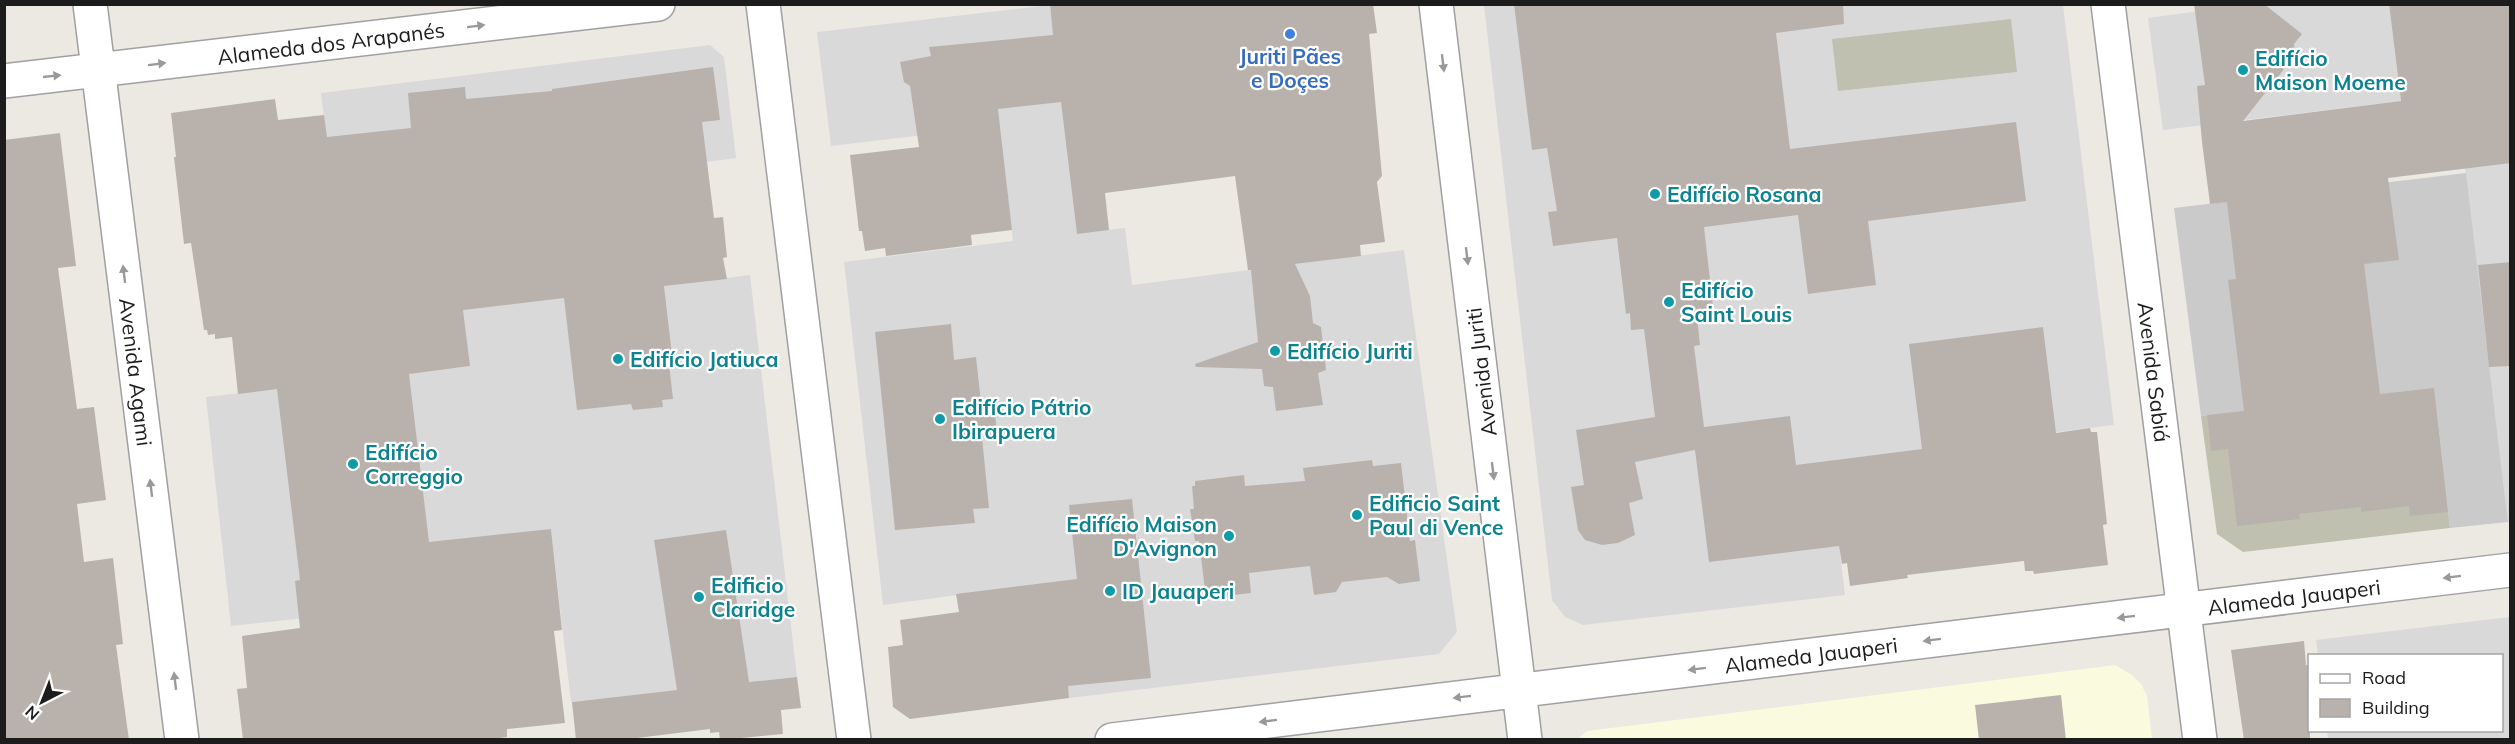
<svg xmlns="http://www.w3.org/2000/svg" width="2515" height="744" font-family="Mulish,sans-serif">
<rect width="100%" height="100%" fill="#ece9e3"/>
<!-- residential -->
<path fill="#dad9d9" d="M2250,4l139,1 12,96 -238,29 -15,-112z
M1050,5l27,228 48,-5 7,57 272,-35 53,382 -18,22 -370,44 -14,-116 -172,23 -39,-343 169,-21 -13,-115 -169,20 -14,-114z
M1484,5h579l51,420 -285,36 16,134 -262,30 -18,-8 -13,-17z
M710,45l14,12 12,101 -171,23 15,115 170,-21 47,402 -226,25 -20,-172 -173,18 1,62 -148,16 -25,-229 264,-31 -121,-43 -28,-230z
M2510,86v436h-2l-52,-429z
M2510,617v122h-182l-1,-8 175,-1v-74l-184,-1 -2,-15z"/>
<!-- education -->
<path fill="#fafbde" d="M2115,665l17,10 9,9 6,12 5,43 -575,1 10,-9z"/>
<!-- religious -->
<path fill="#cacaca" d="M2466,173l42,349 -58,6 -16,-140 -233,28 -27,-208z"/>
<!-- construction -->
<path fill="#bfc0b0" d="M2011,19l6,53 -179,19 -6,-52z
M2434,388l16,140 -207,24 -26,-18 -16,-118z"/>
<!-- building -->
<path fill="#b9b2ac" d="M1050,4h323l4,29 -8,1 13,142 -5,6 8,60 -25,3 1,11 -66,8 15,32 3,27 8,4 5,43 -8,3 5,32 -47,6 -3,-24 -9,-1 -2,-17 -66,-2 -1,-3 63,-22 -7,-72h-3l-13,-94 -130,17 4,37 -32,4 -16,-132 -63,7 14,121 -41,5 1,10 -86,11 -1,-8 -20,3 -3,-20h-3l-9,-76 69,-8 -9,-61 -6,-4 -4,-20 31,-6 -2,-9 124,-12z
M1514,4h329l1,20 -68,9 14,116 226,-27 10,79 -158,20 8,64 -68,9 -10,-79 -94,12 10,88 -17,2 3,28 -6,1 10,81 86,-11 6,49 126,-16 -13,-105 134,-17 13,106 34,-5 1,4h6l10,92 -4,1 5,40 -74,9 -1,-3h-8l-1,-10 -117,14 1,3 -58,8 -3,-23 -5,1 -3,-18 -130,16 -14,-112 -60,12 8,37 -14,4 6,32 -17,8 -16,2 -17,-5 -7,-10 -7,-43 13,-2 -8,-55 79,-13 -11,-88 -13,1 -1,-17 -4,1 -9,-76 -64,8 -5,-34 9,-1 -10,-63 -15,2z
M2194,4h70l38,30 -8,10 1,11 -52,66 158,-20 -12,-97h122v159l-123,15 11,82 -35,4 16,130 54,-6 14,124 -38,4 -1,-10 -48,6v-5l-62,7 1,5 -63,7 -9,-77 -17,2 -4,-36 37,-4 -16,-131 8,-1 -9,-77 -17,2 -8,-62 -5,-56 8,-1z
M713,67l7,53 -18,2 12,96 9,-1 4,40 -4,1 4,21 -63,7 8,69h-4l5,44 -11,1 1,7 -30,3 -2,-6 -54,6 -13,-112 -101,12 7,56 -61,8 20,168 122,-13 11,101 -8,1 11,92 -58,6v8l-23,3h-241l-6,-51 10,-1 -5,-52 58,-8 -5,-47 5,-1 -23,-191 -39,5 -6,-57 -17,2v-5l-7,1 -1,-5h-3l-13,-87 -7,1 -10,-87h2l-5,-44 104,-14 3,21 46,-5 3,22 84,-9 -3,-35 57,-6 1,12 86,-8v-2z
M60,133l16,133 -18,2 19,141 17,-2 12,93 -29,4 7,58 29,-4 10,86 -7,1 13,95h-125v-600z
M2511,262v104l-22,1 -11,-102z
M951,324l3,36 22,-3 5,45 13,-1 3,34 -15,2 7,71 -16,1 2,14 -80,7 -20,-198z
M1372,460l1,6 28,-3 9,78 5,-1 5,41 -21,3 -12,-7 -45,5 -6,10 -22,3 -4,-29 -61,7 2,20 -45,5 -7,-57h-4l-5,-32h4l-2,-23h3v-5l49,-6 1,11 60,-5 -2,-13z
M1132,499l19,179 -83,8 1,12 -159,21 -17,-12 -5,-60 15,-2 -3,-25 59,-8 -3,-18 121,-15 -8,-74z
M726,530l23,152 48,-5 4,31 -20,2 2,24 -63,6 -1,-8 -9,1v-4l-89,11h-45l-4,-38 105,-12 -23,-150z
M2304,641l2,24h4v75h-66l-13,-90z
M2061,695l5,45h-87l-4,-35z"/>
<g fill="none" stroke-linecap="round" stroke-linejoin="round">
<!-- minor casing -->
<g stroke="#a0a0a0" stroke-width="36">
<path id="minor" d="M90,4l92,736
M763,4l91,736
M1436,4l89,736
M2108,4l92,736
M4,81l654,-77
M1112,740l1398,-170"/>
</g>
<!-- minor -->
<use href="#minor" stroke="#fff" stroke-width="33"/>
</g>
<!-- one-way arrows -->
<defs><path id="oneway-solid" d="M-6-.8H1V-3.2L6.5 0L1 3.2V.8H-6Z" transform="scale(1.5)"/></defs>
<g fill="#999">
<use href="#oneway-solid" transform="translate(476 26) rotate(-7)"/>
<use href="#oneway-solid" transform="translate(1443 63) rotate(83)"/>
<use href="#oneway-solid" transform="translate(157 64) rotate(-7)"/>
<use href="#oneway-solid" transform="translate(52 76) rotate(-6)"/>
<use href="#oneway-solid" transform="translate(1467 256) rotate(83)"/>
<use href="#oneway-solid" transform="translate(124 274) rotate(-97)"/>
<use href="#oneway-solid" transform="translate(1493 471) rotate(83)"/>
<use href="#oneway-solid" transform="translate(151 488) rotate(-97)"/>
<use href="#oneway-solid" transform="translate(2452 577) rotate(173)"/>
<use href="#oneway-solid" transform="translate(2126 617) rotate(173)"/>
<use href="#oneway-solid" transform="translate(1932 640) rotate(173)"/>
<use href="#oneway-solid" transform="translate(1697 669) rotate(173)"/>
<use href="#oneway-solid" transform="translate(175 681) rotate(-97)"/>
<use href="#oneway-solid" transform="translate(1462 697) rotate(173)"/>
<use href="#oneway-solid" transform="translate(1268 721) rotate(173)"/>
</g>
<!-- markers -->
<circle fill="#3f7fe0" stroke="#fff" stroke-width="2" cx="1290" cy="34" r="6"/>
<g fill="#0f9aa8" stroke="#fff" stroke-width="2">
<circle cx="2243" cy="70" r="6"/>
<circle cx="1655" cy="194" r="6"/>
<circle cx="1669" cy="302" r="6"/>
<circle cx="1275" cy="351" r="6"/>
<circle cx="618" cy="359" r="6"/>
<circle cx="940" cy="419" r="6"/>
<circle cx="353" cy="464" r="6"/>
<circle cx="1357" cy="515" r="6"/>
<circle cx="1229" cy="536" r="6"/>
<circle cx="1110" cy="591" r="6"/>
<circle cx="699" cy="597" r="6"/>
</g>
<g text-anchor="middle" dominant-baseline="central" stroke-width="4.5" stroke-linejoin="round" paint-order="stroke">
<!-- street labels -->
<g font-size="21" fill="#1c1c1c" stroke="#fff">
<text transform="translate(331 43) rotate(-7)">Alameda dos Arapanés</text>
<text transform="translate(136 372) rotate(83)">Avenida Agami</text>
<text transform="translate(1481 372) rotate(-97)">Avenida Juriti</text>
<text transform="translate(2154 372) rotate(83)">Avenida Sabiá</text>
<text transform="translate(2294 597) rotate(-7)">Alameda Jauaperi</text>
<text transform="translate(1811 655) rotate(-7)">Alameda Jauaperi</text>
</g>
<!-- shop labels -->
<g font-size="21" font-weight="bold" fill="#366cbe" stroke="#fff">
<text x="1290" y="56">Juriti Pães<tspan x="1290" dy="24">e Doçes</tspan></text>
</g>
<!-- culture labels -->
<g font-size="21" font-weight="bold" fill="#0d838f" stroke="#fff" text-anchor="start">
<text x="2255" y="58">Edifício<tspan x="2255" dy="24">Maison Moeme</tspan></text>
<text x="1667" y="194">Edifício Rosana</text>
<text x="1681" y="290">Edifício<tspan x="1681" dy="24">Saint Louis</tspan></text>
<text x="1287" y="351">Edifício Juriti</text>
<text x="630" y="359">Edifício Jatiuca</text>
<text x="952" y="407">Edifício Pátrio<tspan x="952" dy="24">Ibirapuera</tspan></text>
<text x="365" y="452">Edifício<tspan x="365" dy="24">Correggio</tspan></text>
<text x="1369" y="503">Edificio Saint<tspan x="1369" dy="24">Paul di Vence</tspan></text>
<text x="1217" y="524" text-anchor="end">Edifício Maison<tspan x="1217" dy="24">D'Avignon</tspan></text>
<text x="711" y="585">Edificio<tspan x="711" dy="24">Claridge</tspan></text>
<text x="1122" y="591">ID Jauaperi</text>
</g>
</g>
<!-- border -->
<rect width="2515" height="744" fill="none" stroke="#1c1c1c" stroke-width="12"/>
<!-- legend -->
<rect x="2308" y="654" width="195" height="78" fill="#ffffff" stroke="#a4a4a4" stroke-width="1.5"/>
<rect x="2320" y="674" width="30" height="9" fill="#ffffff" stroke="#a4a4a4" stroke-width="1.5"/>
<text x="2362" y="684" font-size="18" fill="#1c1c1c">Road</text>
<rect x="2320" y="699" width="30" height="18" fill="#b9b2ac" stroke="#a4a4a4" stroke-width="1.5"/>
<text x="2362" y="714" font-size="18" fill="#1c1c1c">Building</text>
<!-- north arrow -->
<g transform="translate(42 702) rotate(222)" stroke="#ffffff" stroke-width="4.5" paint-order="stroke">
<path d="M0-4.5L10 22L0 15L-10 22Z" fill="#1c1c1c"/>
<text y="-9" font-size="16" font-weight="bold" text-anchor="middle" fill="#1c1c1c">N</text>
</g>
</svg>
